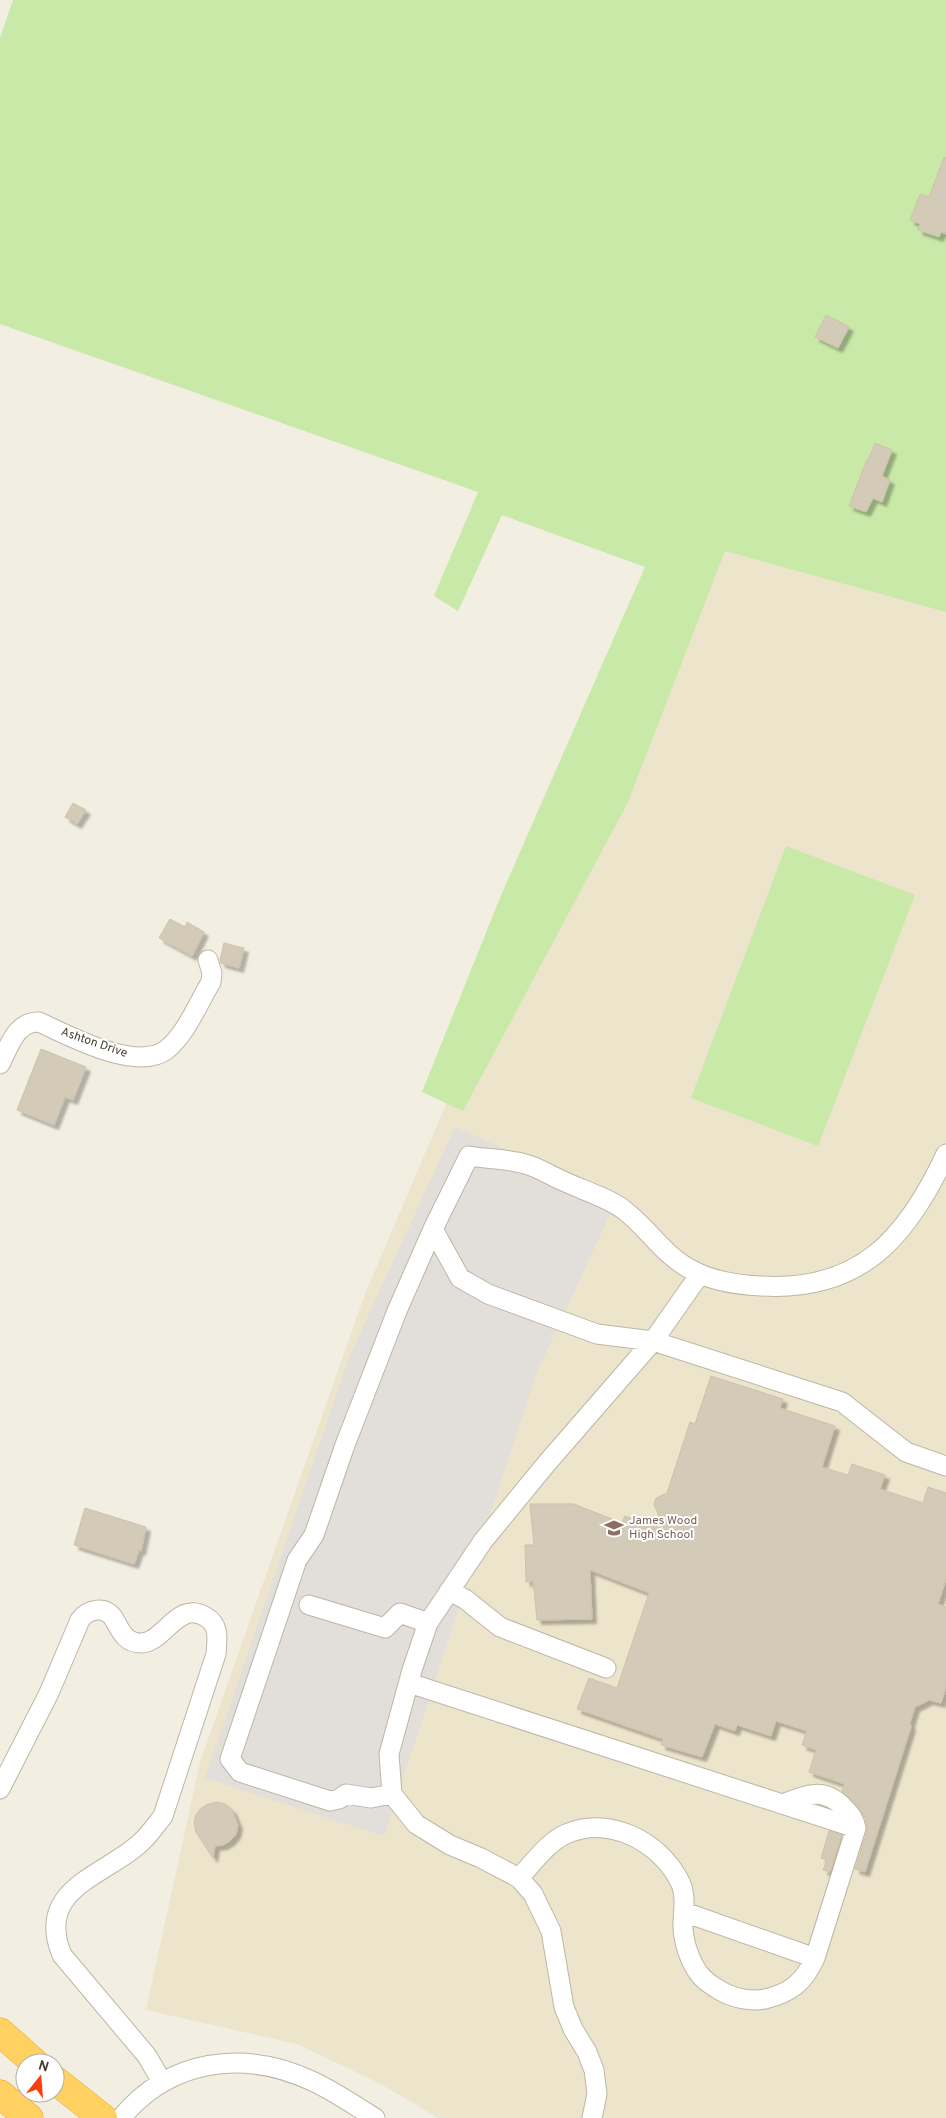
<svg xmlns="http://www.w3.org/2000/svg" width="946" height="2118" font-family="Overpass,sans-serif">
<defs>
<filter id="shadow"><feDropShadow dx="4.5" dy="4.5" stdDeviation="1" flood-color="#0004"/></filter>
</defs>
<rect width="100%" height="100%" fill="#f2eee2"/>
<!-- education -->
<path fill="#ece4cb" d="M687,540l259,72v1506h-508l-57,-34 -84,-40 -151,-34 54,-248 165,-468z"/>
<!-- green -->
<path fill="#c9e9a8" d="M13,0h933v612l-221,-61 -97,251 -165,309 -41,-19 80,-199 143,-326 -143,-52 -44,96 -24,-15 44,-104 -478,-168v-286z
M786,846l129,49 -97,251 -127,-48z"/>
<!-- parking -->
<path fill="#e2dfdb" d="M455,1127l162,72 -80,173 -153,464 -179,-58 145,-423z"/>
<!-- building -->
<path fill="#d3cab7" stroke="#cfc2aa" filter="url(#shadow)" d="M944,157l2,1v76l-5,-2 -2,5 -21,-7 2,-6 -10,-4 10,-26 9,3z
M826,315l23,12 -11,21 -23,-11z
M875,443l17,7 -10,26 8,4 -8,22 -9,-4 -7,14 -17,-6 18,-47 1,1z
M73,803l13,7 -9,14 -12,-7z
M170,919l15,8 2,-5 17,10 -12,24 -33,-18z
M224,943l20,5 -5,20 -18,-5 -1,-3z
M41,1049l45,18 -13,33 -8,-3 -11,28 -37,-15z
M711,1376l72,23 -3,9 55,18 -13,41 26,8 4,-11 33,11 -5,14 43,14 5,-16 18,6v86l-8,25 8,3v80l-5,16 -12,-3 -14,7 -5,16 1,4 -46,145 -10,-3 12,-38 -2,-13 -8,-13 -15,-14 2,-7 -35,-12 7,-22 -14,-5 5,-14 -31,-10 -5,15 -34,-11 -2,6 -20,-7 -13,33 -41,-12 2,-6 -86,-30 12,-31 28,10 32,-95 -59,-23 2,49 -55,1 -4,-39 -7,1 -1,-37h9l-4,-41h44l48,19 3,-7 39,13 -10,-25 2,-6 11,-5 23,-71 5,2z
M85,1508l61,19 -5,24 -2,-1 -5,14 -60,-19z
M217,1802l8,2 7,6 6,15 -2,9 -6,7 -7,4 -8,1 -2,12 -17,-26 -2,-9 2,-8 4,-6 6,-4z
M829,1831l13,4 -12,37 -7,-2 4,-10 -6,-2z"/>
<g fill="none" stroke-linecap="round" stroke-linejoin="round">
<!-- minor casing -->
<g stroke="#bdb6a4" stroke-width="21">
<path id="minor" d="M0,1064c9,-17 16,-43 39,-42 30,14 97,50 127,28 19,-14 33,-48 45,-68l1,-9 -4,-13
M433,1229l27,49 28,16 109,40 56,7 189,61 64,50 40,14
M449,1591l16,8 35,28 106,41
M309,1605l76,23 15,-15 28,10
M409,1683l447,145
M0,1789l49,-96 31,-73c8,-11 25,-15 34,-1 7,12 11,24 27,24 23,0 37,-44 65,-26 14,8 11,23 10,37l-53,162c-8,10 -15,21 -25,29 -37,32 -103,45 -76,110l85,101 15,26
M392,1794l-3,-40 23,-84 16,-47 55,-82 64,-78 106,-122 47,-67
M783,1804c23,-10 42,-17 61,4 7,7 10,11 12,20l-41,130
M519,1878c14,-15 29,-36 47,-44 42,-19 93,7 113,46 7,12 5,27 4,41 -1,17 6,40 17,54 5,6 14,12 21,16 12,7 30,11 44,8 26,-6 39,-17 50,-41l-131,-46
M121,2118c49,-59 122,-69 191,-37 22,10 42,24 63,37
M592,2118l5,-24 -3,-24 -7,-18 -14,-23 -9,-22 -13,-76 -18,-37 -14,-16 -38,-20 -31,-13 -34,-21 -24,-30 -21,4 -25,-4 -7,5 -9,2 -90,-29 -10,-13 67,-199 17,-25 31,-90 52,-134 36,-82 36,-73c18,3 39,3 56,8 13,3 26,12 38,17 17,8 48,18 61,29 25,19 40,46 68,60 20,11 46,15 69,16 99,6 146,-48 185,-132"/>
</g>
<!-- highway casing -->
<g stroke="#e4a829" stroke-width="29">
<path id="highway" d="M0,2032l35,31
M55,2080l48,38
M0,2094l29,24"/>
</g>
<!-- minor -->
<use href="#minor" stroke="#fff" stroke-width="19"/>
<!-- highway -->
<use href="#highway" stroke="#ffd160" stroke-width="28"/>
</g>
<!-- icons -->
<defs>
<g id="school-bare" transform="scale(1.5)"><path d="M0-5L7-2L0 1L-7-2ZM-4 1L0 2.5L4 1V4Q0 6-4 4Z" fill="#8d6e63" stroke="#fff" stroke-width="2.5" paint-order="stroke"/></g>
</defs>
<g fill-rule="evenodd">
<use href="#school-bare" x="614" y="1528"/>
</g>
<g text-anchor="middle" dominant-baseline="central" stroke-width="4" stroke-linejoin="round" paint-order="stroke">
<!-- street labels -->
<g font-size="12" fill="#433d32" stroke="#fff">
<text transform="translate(94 1043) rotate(19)">Ashton Drive</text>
</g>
<!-- education labels -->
<g font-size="12" fill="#785e54" stroke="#fff" text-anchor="start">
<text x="629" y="1521">James Wood<tspan x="629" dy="14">High School</tspan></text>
</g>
</g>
<!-- north arrow -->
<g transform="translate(40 2078) rotate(17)"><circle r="24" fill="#ffffff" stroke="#b4b1ad"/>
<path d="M0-4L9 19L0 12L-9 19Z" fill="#ff3b0c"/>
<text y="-8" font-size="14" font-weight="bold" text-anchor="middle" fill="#433d32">N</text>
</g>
</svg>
